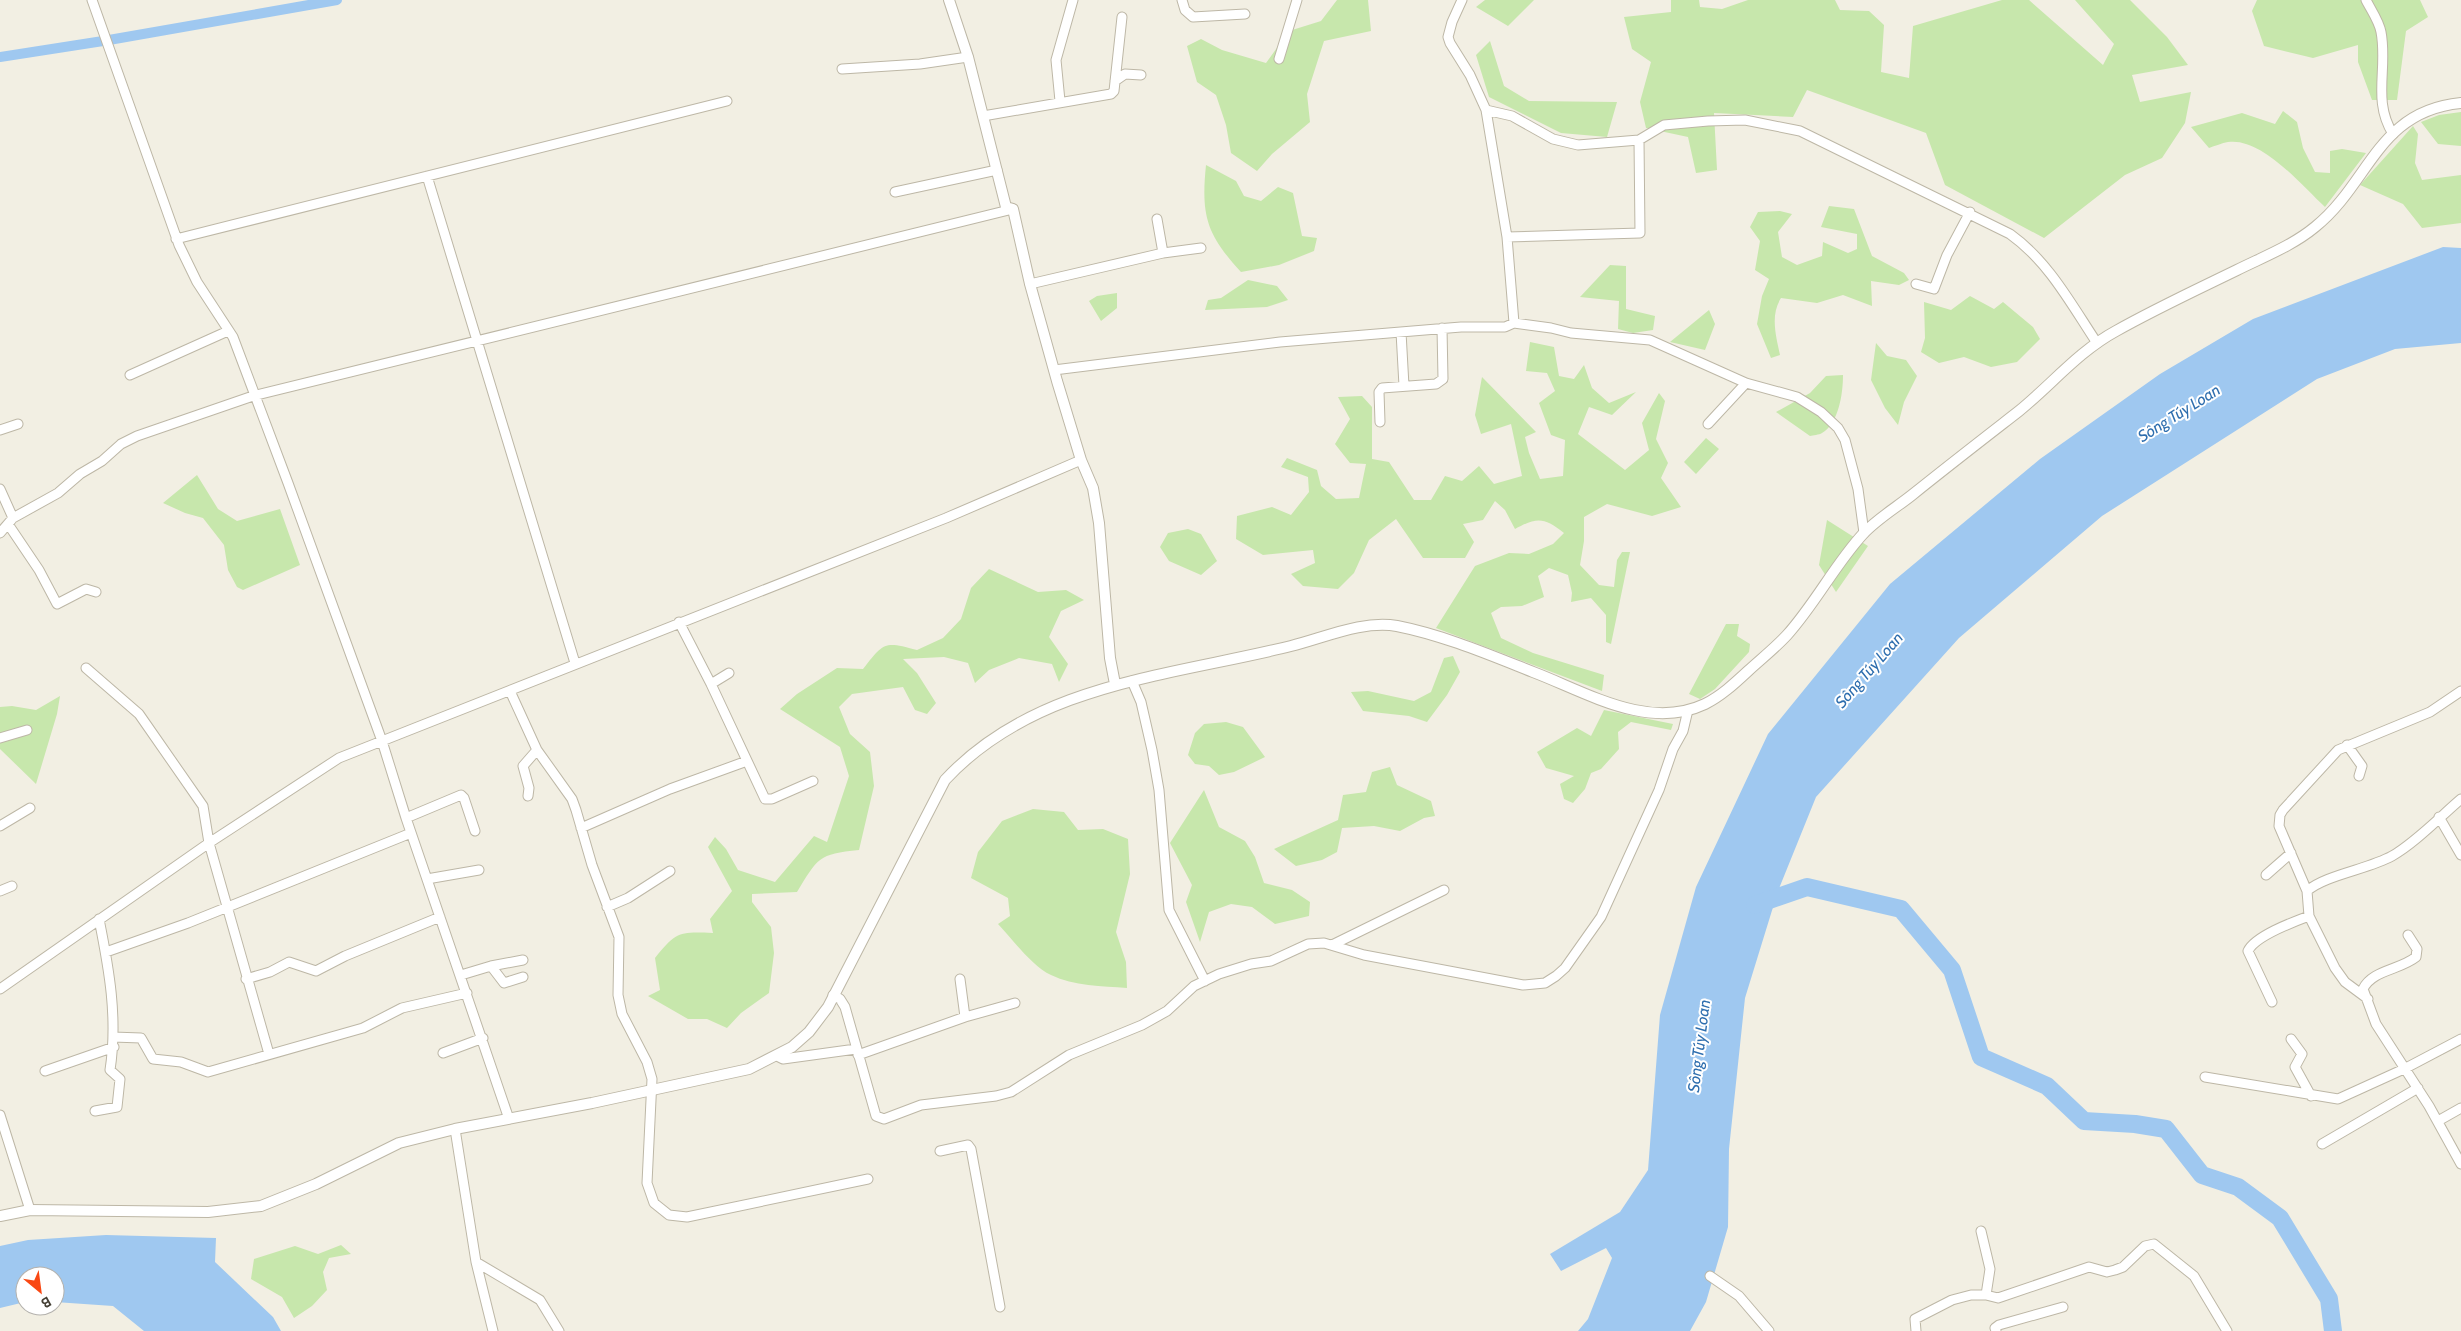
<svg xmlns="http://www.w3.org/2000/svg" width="2461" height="1331" font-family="Cabin,sans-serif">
<rect width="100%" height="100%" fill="#f2efe3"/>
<!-- green -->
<path fill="#c7e7ac" d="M1337,0h31l3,31 -47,10 -17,53 3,28 -38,32 -15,17 -26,-18 -5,-28 -10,-30 -19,-13 -10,-36 14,-7 21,11 44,13 23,-32 32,-10z
M1485,0h49l-26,26 -32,-19z
M1671,0h28l1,7 22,2 26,-9h87l5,10 29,1 15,14 -3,47 28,6 4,-52 89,-26h27l74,65 11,-21 -39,-44h55l37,37 21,28 -56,10 8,27 51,-10 -6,31 -23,35 -37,17 -81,63 -99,-53 -19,-52 -119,-43 -14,27 -79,-4 3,57 -21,3 -8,-36 -42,-9 -6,-26 11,-40 -19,-13 -8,-32 47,-5z
M2257,0h163l8,17 -22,14 -9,69h-25l-14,-38v-17l-45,13 -49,-12 -12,-35z
M1490,41l14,45 25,15 88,1 -10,35 -46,-4 -72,-36 -13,-42z
M2283,111l14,11 6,26 12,24 15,1v-22l12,-2 24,4 -41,54c-23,-21 -63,-70 -97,-65 -6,1 -13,4 -19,6l-18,-21 51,-14 33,11z
M2461,112v34l-23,-2 -17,-22 18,-7z
M2413,126l5,8 -3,29 7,17 39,-5v48l-39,5 -19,-24 -43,-19z
M1206,165l30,16 8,15 17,5 17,-14 15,6 9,43 15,2 -3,13 -35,14 -38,7c-35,-38 -40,-57 -35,-107z
M1829,206l25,3 18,47 32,17 5,7 -10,5 -28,-4 1,25 -29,-11 -26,8 -36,-5c-11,17 -5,38 -1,57l-9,3 -14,-34 5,-28 7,-17 -14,-9 5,-29 -10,-14 8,-15 22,-1 12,3 -14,18 4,25 15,8 25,-9 1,-14 25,11 9,-4v-15l-36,-7z
M1610,265l16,1v43l29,7 -2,14 -20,3 -15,-4 1,-28 -39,-4z
M1248,280l29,6 11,14 -21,7 -62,3 3,-10 13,-2z
M1117,293v15l-16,13 -12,-20 8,-5z
M1970,296l24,13 9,-7 30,25 7,12 -23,23 -26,5 -27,-10 -25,6 -18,-11 4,-14 -1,-36 27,8z
M1709,310l6,14 -10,26 -35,-8z
M1530,342l24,5 5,29 15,3 10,-14 8,23 17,15 27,-11 -24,23 -23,-8 -11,27 47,36 24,-20 -7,-27 17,-30 6,8 -9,38 12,24 -7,15 20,29 -29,9 -45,-12 -23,13v24l-4,24 19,20 15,2 3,-27 5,-8h8l-19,92 -5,-2v-27l-15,-17 -20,4 1,-9 -4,-18 -19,-7 -11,8 6,21 -22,9 -21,1 -10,6 10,25 32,15 71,22 -2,16 -166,-63 39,-62 34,-13 20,1 24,-10 11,-11c-20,-16 -27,-16 -49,-4l-10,-19 -10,-9 -12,19 -20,4 11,18 -9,16h-42l-27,-39 -27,21 -15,33 -16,16 -35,-3 -12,-12 24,-11 -2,-13 -50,5 -27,-16 1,-23 35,-9 19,8 18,-23 -1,-15 -27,-10 6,-9 30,12 4,16 15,13 23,-1 7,-34 -16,-1 -15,-19 15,-25 -12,-22 24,-1 10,11v52l17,3 25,38h17l14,-24 17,5 17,-15 15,18 28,-8 -11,-52 -30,10 -6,-19 7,-38 54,55 -11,5 4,16 11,26 23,-3 2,-36 -14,-5 -12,-32 16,-12 -8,-18 -21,-2z
M1876,343l11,13 19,4 11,16 -13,26 -6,23 -13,-17 -14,-28z
M1843,375c0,18 -4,48 -21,58 -3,2 -9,2 -12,3l-34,-24 34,-19 16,-17z
M1706,438l13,11 -23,25 -12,-12z
M197,475l21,34 19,12 43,-12 20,56 -57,25 -6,-3 -9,-17 -4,-25 -21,-27 -18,-5 -22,-10z
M1827,520l41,26 -32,46 -17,-27z
M1188,529l13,5 16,27 -16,14 -32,-14 -9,-14 8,-14z
M989,569l49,23 28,-2 18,10 -23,11 -12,26 19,27 -9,18 -7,-18 -33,-6 -30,12 -14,13 -7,-20 -24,-6 -41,2 14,14 19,30 -9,11 -12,-4 -12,-23 -51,7 -13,13 11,27 20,18 4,34 -15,64c-41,4 -41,8 -62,42l-45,2v8l19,25 3,26 -5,40 -28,20 -14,15 -20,-9h-19l-40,-23 12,-6 -5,-32c22,-27 24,-26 58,-25l-3,-14 22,-28 -24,-44 7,-10 11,12 12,21 37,12 39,-46 13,6 22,-66 -9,-29 -60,-38 17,-15 40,-26 26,1c21,-27 21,-28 54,-19l26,-12 18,-19 10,-31z
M1726,624h13l-2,12 13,8 -1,8 -34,37 -15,10 -11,-5z
M1453,656l7,16 -13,23 -20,27 -18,-6 -46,-5 -12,-19 17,-1 46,10 17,-9 13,-34z
M60,696l-3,18 -21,70 -36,-35v-42l12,-1 24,4z
M1604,710l69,14 -2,6 -40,-8 -13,10 1,17 -18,20 -10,4 -6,16 -12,14 -9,-4 -4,-15 14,-8 -28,-8 -9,-16 40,-24 14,8z
M1226,722l17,5 22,30 -31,15 -15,3 -10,-9 -14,-2 -7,-9 7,-22 9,-9z
M1390,767l7,18 34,16 4,15 -11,2 -24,13 -26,-5 -32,2 -5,24 -15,8 -26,6 -22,-17 64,-29 5,-25 23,-3 6,-20z
M1204,790l15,37 26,14 10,16 9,26 28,7 18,12 -1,14 -34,8 -23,-17 -21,-3 -22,8 -9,30 -14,-40 6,-17 -22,-42z
M1033,809l31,3 14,18 25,-1 25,10 2,35 -14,58 10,30 1,26c-25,-2 -53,-2 -76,-13 -19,-9 -39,-36 -53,-51l12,-8 -2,-18 -37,-20 7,-26 24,-31z
M341,1245l10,9 -22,4 -6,14 4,18 -15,16 -18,12 -12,-21 -31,-18 3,-20 41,-13 23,8z"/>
<!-- water -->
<path fill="#9fc8f0" d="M2443,247l18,1v95l-66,6 -78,30 -215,137 -143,122 -143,159 -38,94 -33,107 -16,151 -1,78 -22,75 -16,29h-112l10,-12 24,-61 -6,-10 -45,23 -11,-17 70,-42 28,-42 12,-155 36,-128 72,-153 122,-150 150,-125 120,-85 93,-55z
M106,1235l110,3 -1,24 58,55 8,14h-137l-31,-25 -58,-4v-26h-30v26l-25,6v-62l28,-6z"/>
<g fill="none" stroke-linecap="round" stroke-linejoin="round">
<!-- canal -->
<path stroke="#9fc8f0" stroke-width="10" d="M109,40l228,-40
M0,57l103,-16"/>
<!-- river -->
<path stroke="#9fc8f0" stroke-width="18" d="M1755,905l52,-18 94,22 51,61 29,87 66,29 37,35 51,3 31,5 36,46 36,12 42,31 49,81 4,32"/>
<!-- minor casing -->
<g stroke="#bdb7a6" stroke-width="11">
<path id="minor" d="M92,0l87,245 18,37 36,55 55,146 94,258 24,77 103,301
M1182,0l3,10 8,7 52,-3
M1462,0l-10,22 -4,15 2,6 20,32 16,35 21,127 7,86
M2366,0c5,10 13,21 15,32 7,36 -9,69 12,102
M1279,59l18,-59
M842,69l78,-5 48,-7
M1115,81l10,-7 16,1
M1060,101l-4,-41 17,-60
M1486,110l26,6 41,23 25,6 61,-5 25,-15 44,-4 37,-1 55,11 210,103c39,28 61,70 87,109
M983,116l128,-22 3,-3 8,-74
M427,176l148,487
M895,192l102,-22
M1157,219l6,34
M1507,237l133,-4 -1,-93
M176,239l551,-138
M1030,284l133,-31 38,-5
M1916,284l18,5 13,-34 23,-43
M1401,332l3,54
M1054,370l226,-28 181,-15h44l9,-4 37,5 20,5 79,7 96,43 51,14 24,15 17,16 7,12 13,49 6,44
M130,375l98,-44
M1380,422l-1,-30 3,-4 54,-4 7,-5 -1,-51
M1708,424l38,-41
M0,430l18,-6
M0,489l13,29
M8,524l31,46 18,34 29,-15 10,3
M0,533l13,-15 45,-25 22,-19 22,-13 19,-17 16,-8 116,-40 760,-187
M679,622l32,62
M86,668l53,46 64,92 6,37 60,211
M729,673l-18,11 54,115h7l41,-18
M1132,681l9,21 11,48 7,40 10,120 36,71
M510,691l27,59 35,49 4,11 16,55 27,72 -1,58 4,19 25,48 5,17 -5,104 7,20 15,12 18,2 181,-38
M0,738l27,-8
M2347,745l15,21 -3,10
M528,796l1,-8 -6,-22 14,-16
M2439,817l22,38
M406,818l55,-23 3,3 11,33
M0,826l30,-18
M581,828l89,-39 77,-28
M2266,875l25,-22
M427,879l52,-9
M0,891l12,-5
M2307,891l-28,-65 1,-11 3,-5 55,-60 92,-38 31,-21
M607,907l21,-9 42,-27
M2408,935l9,14 -1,8c-16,13 -44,13 -53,32l13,35 53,82 32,58
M1332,945l112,-55
M106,952l82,-29 223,-90
M491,966l32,-6
M461,975l30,-9 13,17 19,-6
M246,979l24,-7 19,-10 27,9 29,-15 95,-39
M960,979l5,38
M0,989l209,-146 130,-85 607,-240 135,-58
M833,995l7,4 5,8 31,109 8,3 37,-14 75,-9 15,-4 58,-37 73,-30 25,-14 27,-25 25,-12 32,-10 20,-3 37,-17 16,-1 40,12 159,30 22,-2 11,-7 9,-8 36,-51 58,-127 14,-41 10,-18 5,-21
M2368,999l-23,-17 -10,-14 -26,-52 -2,-25c18,-16 62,-22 85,-35 23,-13 49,-40 69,-57
M2272,1002l-24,-51c7,-15 45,-29 61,-35
M113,1037l28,1 12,21 28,3 27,10 155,-44 39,-20 65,-15
M2291,1039l11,15 -7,13 16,29
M443,1053l40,-15
M858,1055l107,-38 50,-14
M777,1056l6,3 73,-10
M45,1071l69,-24
M2205,1077l133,22 66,-30 57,-30
M95,1111l22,-4 3,-28 -10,-9c8,-52 -1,-101 -11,-151
M0,1115l30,95
M2438,1121l23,-13
M455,1129l21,133 17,69
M2322,1144l96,-56
M940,1151l28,-6 3,4 29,158
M1981,1231l9,38 -4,26
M476,1262l64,38 19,31
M1710,1276l29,20 30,35
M1916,1331l-1,-12 37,-19 19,-5h15l12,3 91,-31 18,5 8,-2 8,-3 22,-21 9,-2 40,32 33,55
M1996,1331l-1,-3 4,-3 64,-18"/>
</g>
<!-- tertiary casing -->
<g stroke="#bdb7a6" stroke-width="12">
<path id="tertiary" d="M949,0l19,57 38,150 7,2 17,75 27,97 24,79 12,28 6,35 11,135 5,26
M0,1216l30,-6 178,2 53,-6 55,-22 83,-41 56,-14 137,-26 157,-34 43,-22 17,-15 19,-25 117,-227c90,-97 226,-104 346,-134 33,-8 71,-26 106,-20 46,9 93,29 136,46 53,20 115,59 172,32 16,-8 29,-20 43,-33 13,-12 27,-23 39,-36 28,-31 49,-72 76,-101 14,-15 34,-27 49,-39 36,-29 71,-56 107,-84 32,-26 60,-60 97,-80 39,-22 80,-41 121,-61 26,-13 55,-24 78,-43 55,-44 62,-116 146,-124"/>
</g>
<!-- minor -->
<use href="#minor" stroke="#fff" stroke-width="9"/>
<!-- tertiary -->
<use href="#tertiary" stroke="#fff" stroke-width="10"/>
</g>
<g text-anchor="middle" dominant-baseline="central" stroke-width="4" stroke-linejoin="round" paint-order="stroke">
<!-- water labels -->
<g font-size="16" font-style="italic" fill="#2e6eae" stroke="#fff">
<text transform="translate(2179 413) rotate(-32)">Sông Túy Loan</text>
<text transform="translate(1869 670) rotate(-49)">Sông Túy Loan</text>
<text transform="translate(1699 1046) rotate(-83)">Sông Túy Loan</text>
</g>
</g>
<!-- north arrow -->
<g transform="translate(40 1291) rotate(151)"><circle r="24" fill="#ffffff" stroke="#b4b2ae"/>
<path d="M0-4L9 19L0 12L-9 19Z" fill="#f94813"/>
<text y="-8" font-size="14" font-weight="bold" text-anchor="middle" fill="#443f34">B</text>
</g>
</svg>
